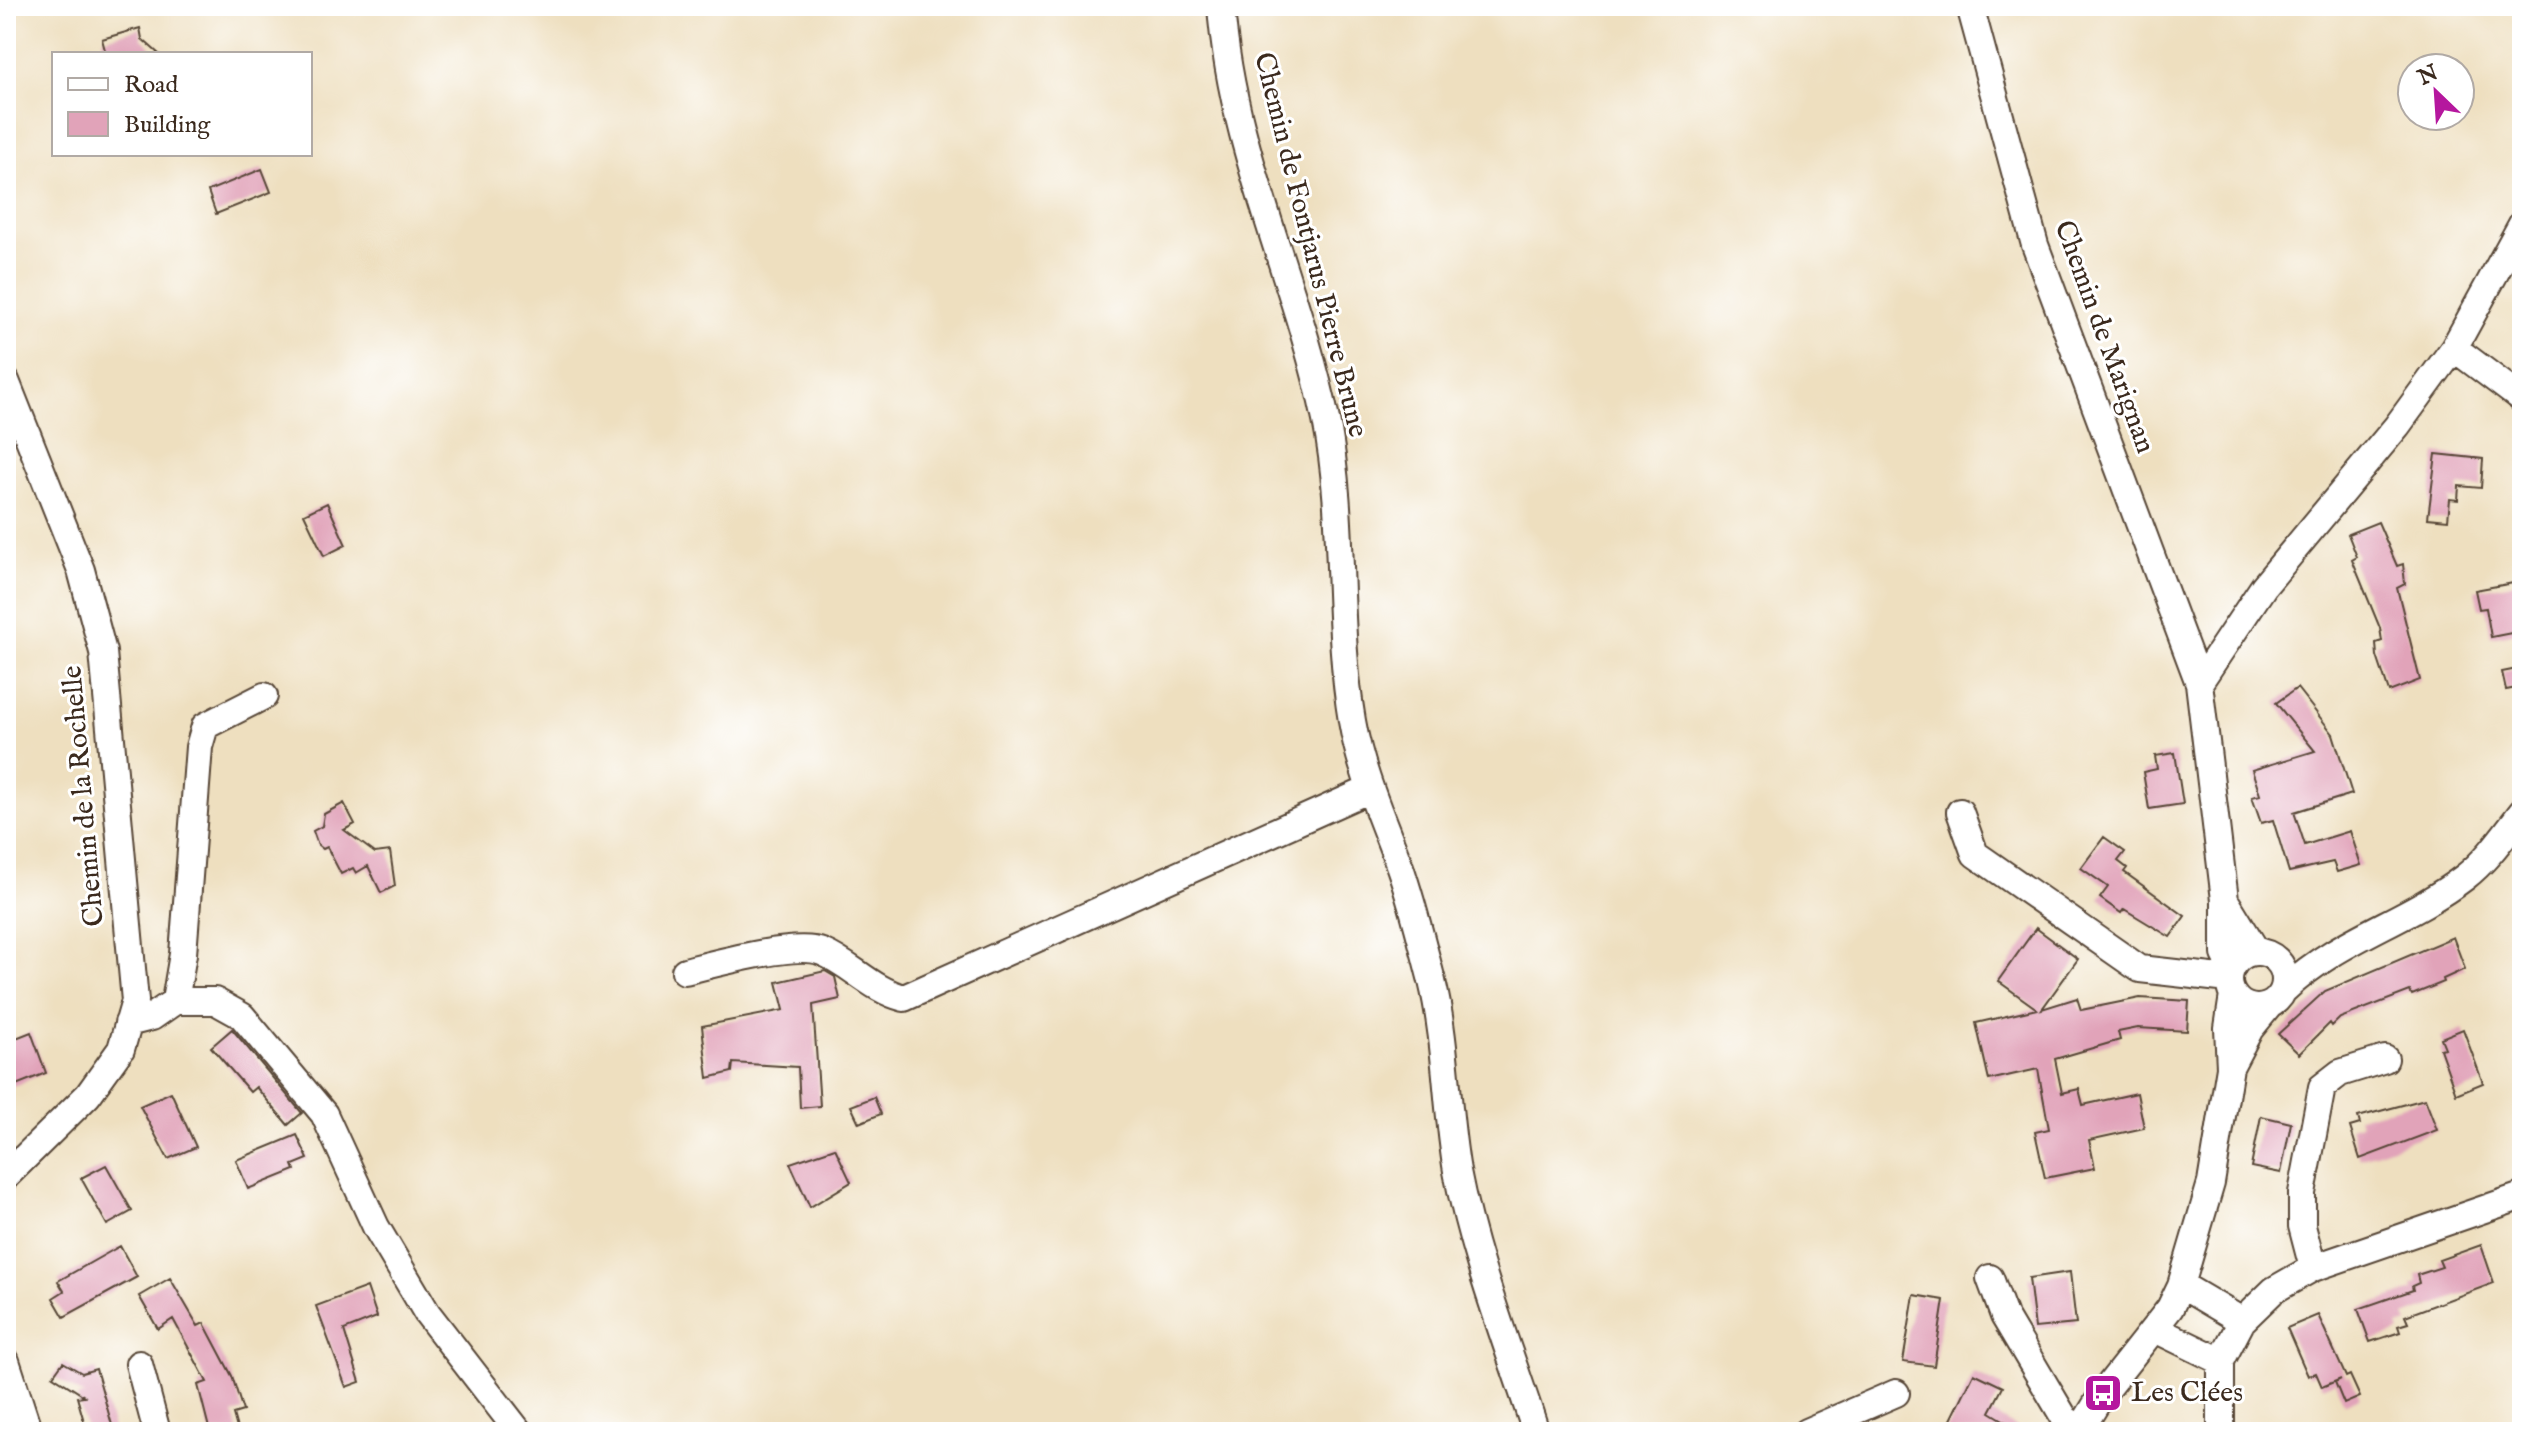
<svg xmlns="http://www.w3.org/2000/svg" width="2528" height="1438" font-family="'IM FELL English',serif">
<rect width="100%" height="100%" fill="#fff"/>
<filter id="ink" filterUnits="userSpaceOnUse"><feTurbulence type="fractalNoise" baseFrequency=".0125" numOctaves="2"/><feDisplacementMap in="SourceGraphic" scale="16" xChannelSelector="R" yChannelSelector="G"/><feConvolveMatrix kernelMatrix="1 2 1 2 8 2 1 2 1" color-interpolation-filters="sRGB"/></filter>
<filter id="wash" filterUnits="userSpaceOnUse"><feTurbulence type="fractalNoise" baseFrequency=".006" numOctaves="4" result="noise"/><feDisplacementMap in="SourceGraphic" scale="32" xChannelSelector="R" yChannelSelector="G"/><feGaussianBlur stdDeviation="1.8" result="paint"/><feColorMatrix in="noise" values="0 0 0 0 0 0 0 0 0 0 0 0 0 0 0 0 0 1.4 0 .05"/><feComposite in="paint" operator="in"/></filter>
<g filter="url(#wash)">
<rect width="100%" height="100%" fill="#eedfbf"/>
<g id="blocks">
<!-- building -->
<path fill="#e1a3b9" d="M140,28l2,11 17,15h-53l-4,-15z
M262,169l9,23 -55,22 -8,-23z
M2436,454l47,5 -2,29 -22,-2 -1,14 -8,-1 -2,21 -20,-2z
M327,503l19,42 -22,11 -20,-42z
M2378,522l19,44 6,-2 2,20 -8,4 23,92 -31,12 -12,-36 -1,-13 6,-2 -2,-13 -28,-68 5,-3 -9,-23z
M2519,582l3,49 -31,6 -5,-29 -7,1 -4,-19z
M2522,668v19l-16,3 -4,-18z
M2297,688l36,46 19,60 -58,18 11,33 45,-14 11,34 -24,7 -4,-10 -44,10 -16,-52 -12,3 -9,-26 8,-2 -8,-25 63,-19 -39,-48z
M2175,753l8,51 -34,5 -6,-37 14,-3 -2,-13z
M344,803l11,21 -11,6 31,23 15,-2 5,35 -14,7 -13,-27 -12,7 -3,-5 -12,6 -14,-27 -4,2 -5,-4 -5,-14 9,-5 2,-12z
M2104,837l21,15 -7,9 9,7 -3,4 61,44 -15,21 -46,-28 -3,4 -21,-15 8,-11 -27,-19z
M2036,928l42,31 -36,50 35,-11 4,12 59,-12 49,3 -2,30 -49,-3 -20,4 2,8 -65,19 7,34 17,-4 4,16 54,-12 7,35 -55,12 6,28 -50,10 -10,-46 14,-3 -11,-60 -49,11 -13,-57 61,-14 -39,-28z
M2453,937l12,32 -22,10 1,3 -32,13 -2,-4 -70,27 -8,8 -2,-3 -31,31 -21,-20 47,-43z
M825,971l10,6 5,22 -27,6 7,101 -20,2 -2,-41 -65,-4 -1,9 -24,6 -6,-52 82,-16 -7,-28z
M232,1029l70,84 -14,12 -32,-38 -6,5 -39,-45z
M2463,1029l20,54 -27,11 -16,-45 5,-1 -4,-10z
M31,1032l15,41 -40,16v-47z
M171,1092l25,55 -28,12 -28,-53z
M874,1097l7,17 -22,9 -8,-17z
M2425,1099l12,31 -77,29 -10,-32 10,-3 -2,-7z
M2261,1116l30,7 -10,50 -30,-6z
M297,1135l11,24 -15,6 2,5 -47,19 -12,-29z
M835,1148l16,34 -41,25 -20,-44z
M106,1165l26,46 -25,14 -26,-47z
M2481,1245l13,38 -89,33 3,7 -10,3 2,6 -30,10 -12,-33 55,-19 -1,-4 7,-3 -2,-8 25,-8 -3,-7z
M120,1246l17,31 -73,40 -11,-19 11,-7 -6,-10z
M2070,1272l6,52 -41,4 -6,-50z
M170,1278l28,48 6,-3 28,53 11,35 -10,3 5,18h-28l-12,-47 9,-3 -34,-63 -15,10 -19,-33z
M367,1287l10,30 -33,13 16,52 -14,5 -30,-81z
M1914,1295l30,5 -10,66 -31,-4z
M2318,1315l28,62 4,-2 10,22 -16,7 -9,-22 6,-3 -19,8 -6,-14 -8,3 -21,-48z
M63,1362l19,11 14,-4 18,63h-27l-10,-35 7,-1 -31,-20z
M1974,1373l29,14 -13,25 33,20h-78z"/>
</g>
</g>
<g filter="url(#ink)">
<use href="#blocks" fill-opacity="0" stroke="#564536" stroke-width="2"/>
<g fill="none" stroke-linecap="round" stroke-linejoin="round">
<!-- minor casing -->
<g stroke="#564536" stroke-width="30">
<path id="minor" d="M1221,6c10,143 76,275 105,414 20,99 9,201 26,301 9,52 30,97 48,146 13,37 22,76 32,114 15,62 14,127 25,190 17,89 51,175 79,261
M1970,6l65,239 164,438 26,217v54l7,14
M2454,348l68,51
M6,381l75,189 22,82 32,349 -14,48 -33,46 -82,81
M2199,683l65,-97 133,-160 57,-78 68,-124
M1960,812l15,42 165,115 89,10
M2225,900l32,52
M2229 980a28 28 0 1 1 56 0a28 28 0 1 1-56 0Z
M685,971c28,-7 112,-30 137,-19 29,12 50,38 82,46l464,-208
M2283,991c55,-53 123,-69 182,-114 23,-18 39,-42 57,-65
M175,1001h40l27,15 82,98 52,113 51,86 92,119
M128,1023l24,-6 23,-16 8,-47 16,-207 6,-21 59,-30
M2230,1067l20,-38 18,-22
M2313,1268l-11,-42v-33l20,-106 18,-14 45,-14
M1990,1278l14,38 61,103 16,10
M2181,1285l61,36
M2155,1329l66,32
M6,1361l23,71
M139,1364l18,68
M1806,1432l90,-39
M2079,1432l24,-39 67,-85 11,-23 30,-102 19,-116 -2,-39 5,-33
M2221,1432v-71l21,-40 32,-31 39,-22 209,-72"/>
</g>
<!-- minor -->
<use href="#minor" stroke="#fff" stroke-width="26"/>
</g>
</g>
<!-- icons -->
<defs>
<g id="bus-square" transform="scale(2)"><rect x="-9" y="-9" width="18" height="18" rx="4" fill="#b5179e" stroke="#fff"/><path d="M-5-6H5V4H4V6H2V4H-2V6H-4V4H-5ZM-3.5-4V0h7V-4ZM-3.5 1.2v1.5H-2V1.2ZM2 1.2v1.5H3.5V1.2Z" fill="#fff"/></g>
</defs>
<g fill-rule="evenodd">
<use href="#bus-square" x="2103" y="1393"/>
</g>
<g text-anchor="middle" dominant-baseline="central" stroke-width="6" stroke-linejoin="round" paint-order="stroke">
<!-- street labels -->
<g font-size="28" fill="#3b2a1e" stroke="#fff">
<text transform="translate(1310 245) rotate(76)">Chemin de Fontjarus Pierre Brune</text>
<text transform="translate(2104 337) rotate(70)">Chemin de Marignan</text>
<text transform="translate(84 796) rotate(-95)">Chemin de la Rochelle</text>
</g>
<!-- poi labels -->
<g font-size="28" fill="#3b2a1e" stroke="#fff" text-anchor="start">
<text x="2131" y="1393">Les Clées</text>
</g>
</g>
<!-- margin -->
<rect width="2528" height="1438" fill="none" stroke="#fff" stroke-width="32"/>
<!-- legend -->
<rect x="52" y="52" width="260" height="104" fill="#ffffff" stroke="#b1aaa5" stroke-width="2"/>
<rect x="68" y="78" width="40" height="12" fill="#ffffff" stroke="#b1aaa5" stroke-width="2"/>
<text x="124" y="92" font-size="24" fill="#3b2a1e">Road</text>
<rect x="68" y="112" width="40" height="24" fill="#e1a3b9" stroke="#b1aaa5" stroke-width="2"/>
<text x="124" y="132" font-size="24" fill="#3b2a1e">Building</text>
<!-- north arrow -->
<g transform="translate(2436 92) rotate(335)"><circle r="38" fill="#ffffff" stroke="#b1aaa5" stroke-width="2"/>
<path d="M0-6L14 30L0 20L-14 30Z" fill="#b5179e"/>
<text y="-12" font-size="22" font-weight="bold" text-anchor="middle" fill="#3b2a1e">N</text>
</g>
</svg>
